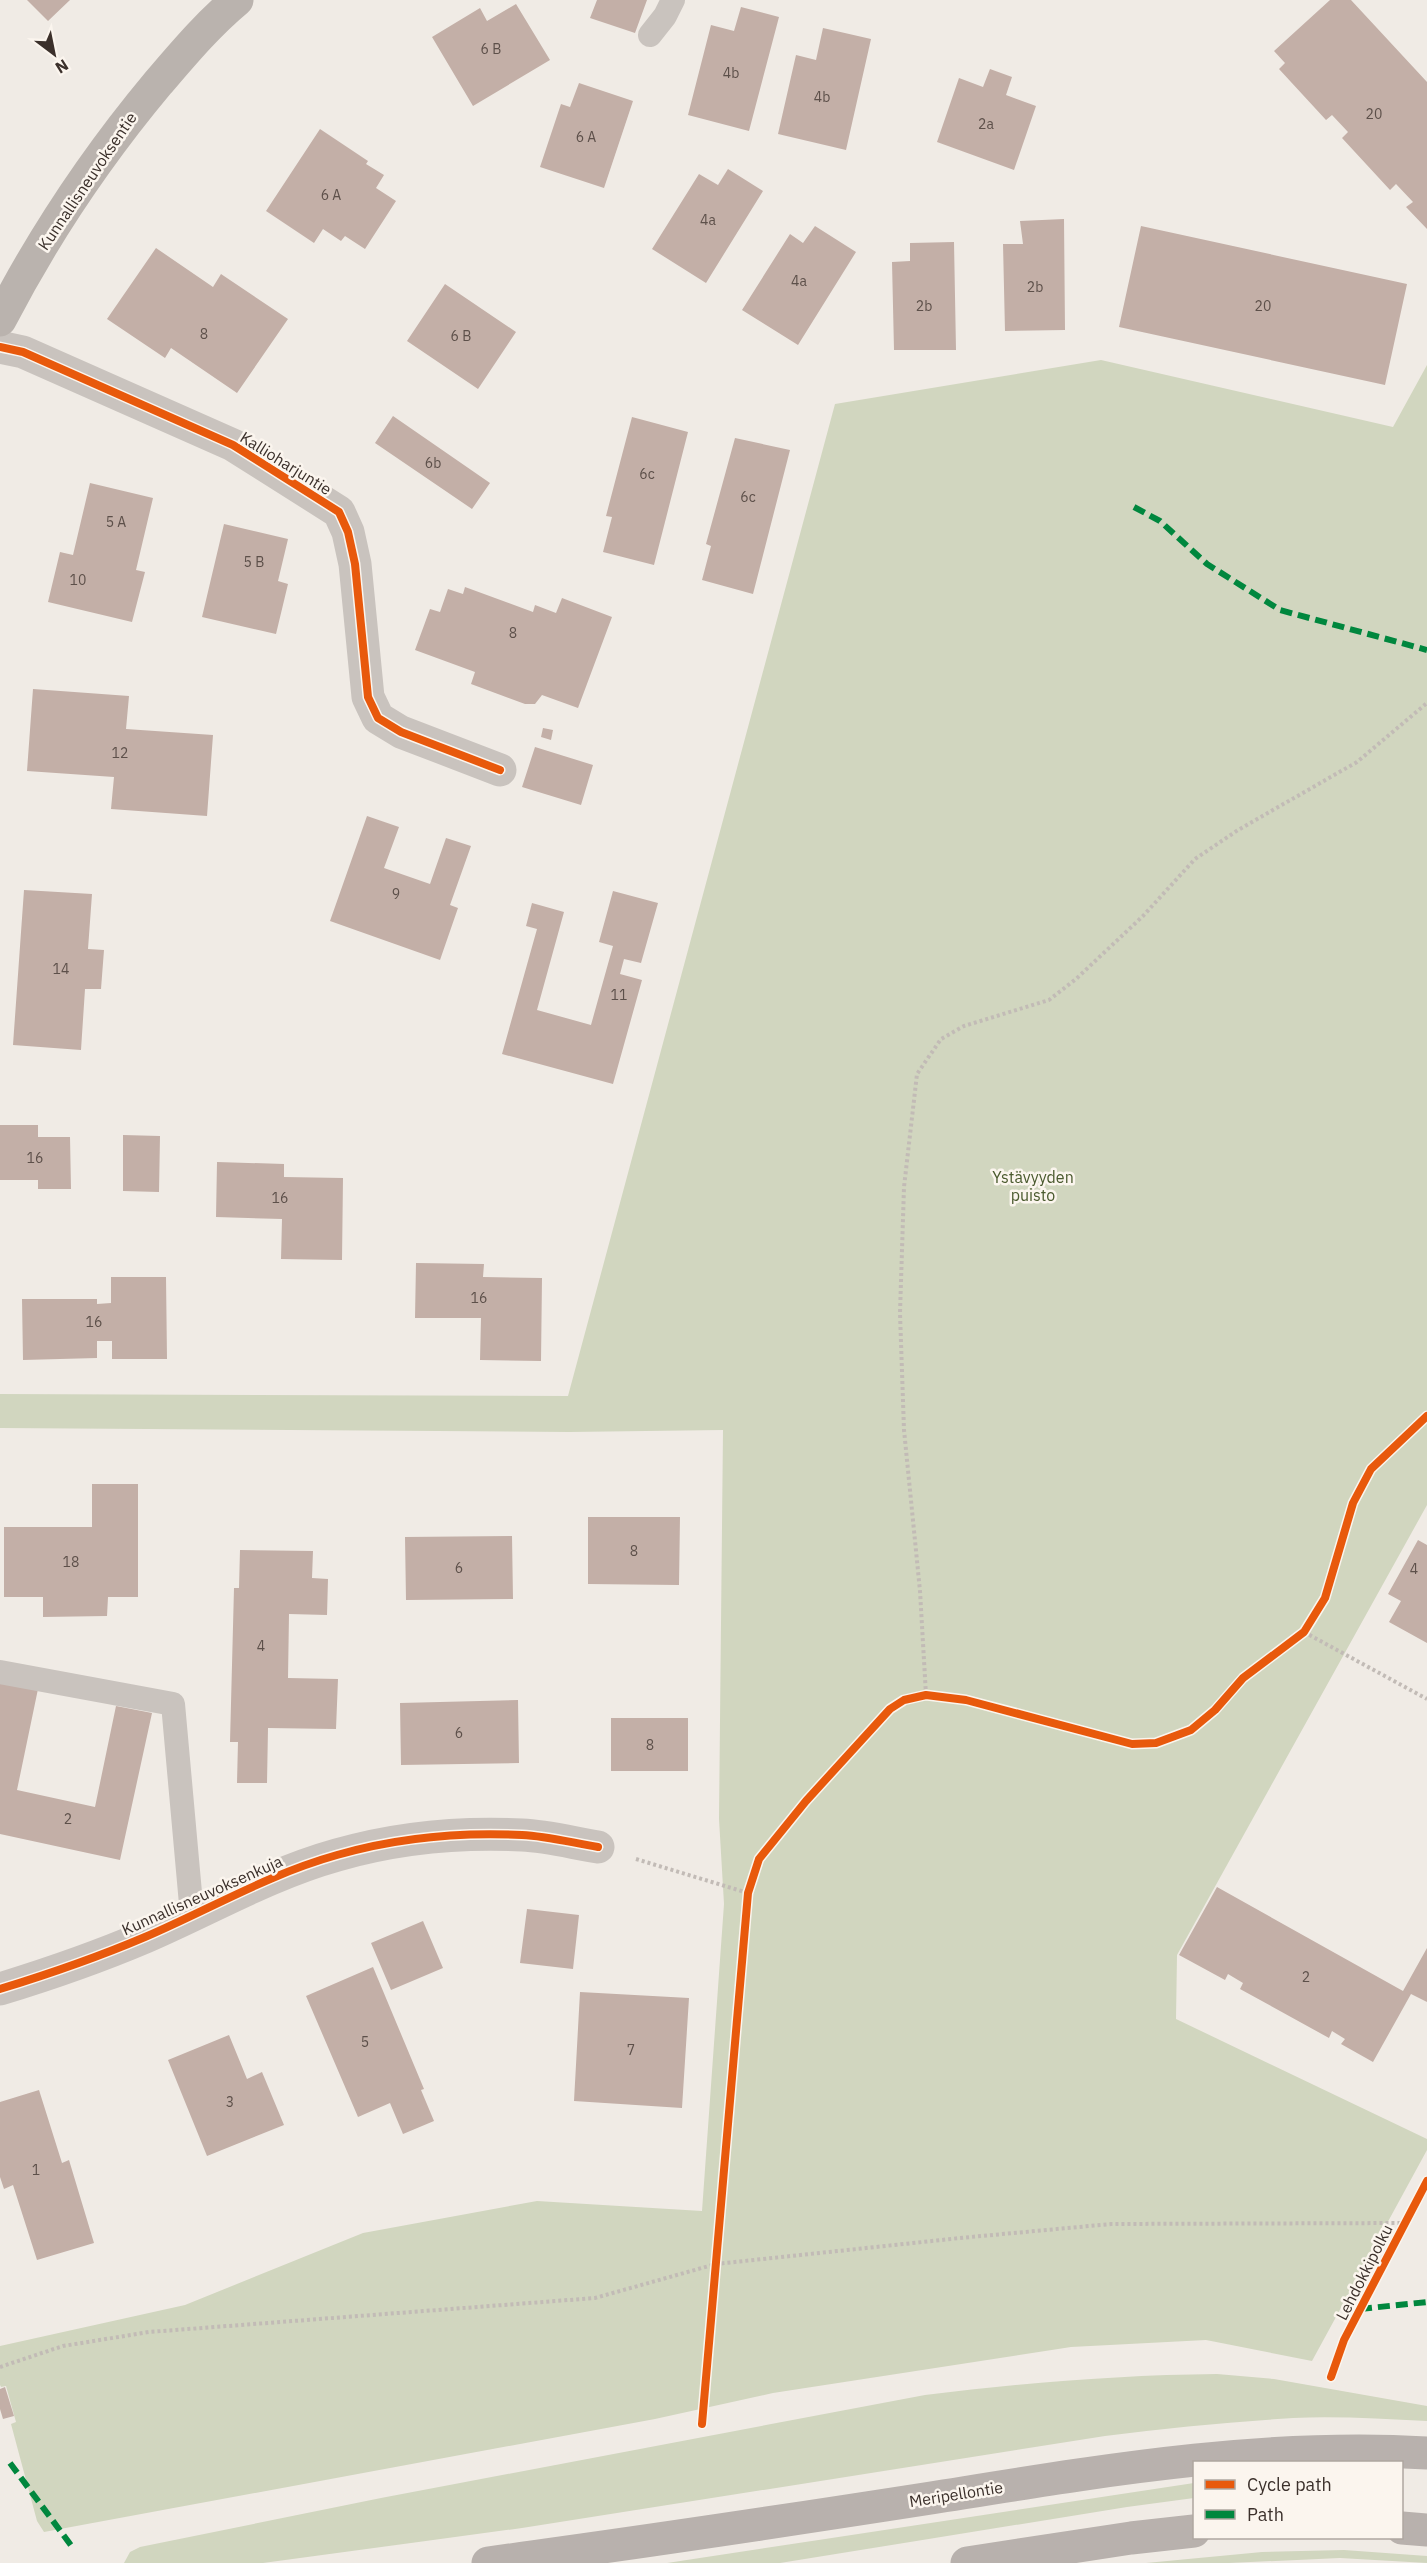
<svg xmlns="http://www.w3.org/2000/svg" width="1427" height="2563" font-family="'IBM Plex Sans',sans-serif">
<rect width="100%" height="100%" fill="#f0ebe5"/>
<!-- green -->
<path fill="#d1d6bf" d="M1101,360l292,67 34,-62v1140l-250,450 -1,64 251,120v11l-115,211 -106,-21 -135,7 -298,46 -118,26 -611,113 -7,-11 -26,-97 5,-2 -10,-36 -5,1 -1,-2v-39l185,-41 178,-72 174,-32 165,10 22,-307 -5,-85 4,-389 -154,2 -569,-4v-34l568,2 267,-992z
M1217,2374l57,5 153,27v15c-45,-2 -89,-5 -134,-3 -63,4 -126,10 -188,18l-583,92 -259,35h-139l6,-11 10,-5 241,-49 544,-103c97,-12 194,-20 292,-21z
M1194,2483v15l-67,9 -347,56h-113z
M1344,2550l83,6v7l-87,-5 -111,5h-83l116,-11z"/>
<!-- building -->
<path fill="#c3afa7" d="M27,0h43l-22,21z
M597,0h50l-12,33 -45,-15z
M1330,0h21l76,82v147l-21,-22 7,-5 -17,-18 -6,6 -48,-52 6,-6 -16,-17 -6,5 -47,-51 6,-6 -11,-12z
M516,4l34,56 -77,46 -41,-69 48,-29 7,13z
M741,7l38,10 -30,114 -61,-16 23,-90 23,6z
M823,28l48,11 -25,111 -68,-16 18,-79 20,5z
M990,69l22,8 -6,18 30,11 -22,64 -77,-28 22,-64 24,9z
M579,83l54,18 -29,87 -64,-21 21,-63 9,3z
M320,129l48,32 -2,3 18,11 -8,13 20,13 -31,48 -20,-13 -4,5 -18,-12 -9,14 -48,-32z
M728,169l35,22 -57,92 -54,-34 47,-75 19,11z
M1064,219l1,111 -60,1 -2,-87h20l-3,-23z
M815,226l41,26 -58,93 -56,-35 48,-76 13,9z
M1141,226l266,58 -22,101 -266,-58z
M954,242l2,108h-62l-2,-88 18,-1v-18z
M156,248l57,39 8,-13 67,45 -51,74 -66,-45 -6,10 -58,-39z
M445,284l71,48 -38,57 -71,-48z
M393,416l97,67 -18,26 -97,-66z
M632,417l56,15 -34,133 -51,-13 9,-35 -6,-1z
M735,438l55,12 -37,144 -51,-14 9,-34 -5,-2z
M90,483l63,15 -17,72 9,2 -13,50 -84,-20 12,-50 13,3z
M224,524l64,15 -10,42 10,3 -12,50 -74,-17z
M465,587l68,25 2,-7 21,8 6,-15 50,19 -34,91 -36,-13 -7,9h-10l-54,-20 4,-12 -60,-22 15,-41 10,3 8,-23 15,5z
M33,689l96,7 -3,33 87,6 -6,81 -96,-7 3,-32 -87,-6z
M543,728l10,2 -2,10 -10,-3z
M535,747l58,18 -12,40 -59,-18z
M367,816l32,11 -15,41 46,16 16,-46 25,8 -21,59 8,3 -18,52 -110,-39z
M24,890l68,4 -4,55 16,1 -3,39h-16l-4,61 -68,-5z
M613,891l45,12 -17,60 -17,-4 -4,15 22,6 -29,104 -111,-30 35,-125 -11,-3 6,-23 32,9 -27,98 54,15 22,-79 -14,-4z
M0,1125h38v12h32l1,52h-33v-9h-38z
M123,1135l37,1 -1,56 -36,-1z
M217,1162l67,2v13l59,1 -1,82 -61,-1 1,-40 -66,-2z
M416,1263l68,1 -1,13 59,1 -1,83 -61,-1 1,-42h-66z
M111,1277h55l1,82h-55v-18h-15v17l-74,2 -1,-61h75v5l14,-1z
M92,1484h46v113h-30l-1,19 -64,1v-20h-39v-70h88z
M588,1517h92l-1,68 -91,-1z
M512,1536l1,63 -107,1 -1,-63z
M1418,1540l9,5v98l-38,-21 12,-21 -13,-7z
M240,1550l73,1 -1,27 16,1 -1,36 -38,-1 -1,64 50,1 -2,50 -68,-1 -1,55h-30l1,-41h-8l4,-154h5z
M0,1681l38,8 -21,101 78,17 21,-101 36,7 -32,147 -120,-26z
M518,1700l1,63 -118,2 -1,-62z
M611,1718h77v53h-77z
M1217,1887l186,104 24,-43v54l-16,-8 -38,68 -32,-18 4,-5 -13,-8 -3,7 -89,-49 3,-6 -15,-9 -3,6 -46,-25z
M527,1909l52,6 -6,54 -53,-6z
M423,1921l20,47 -52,22 -20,-47z
M373,1967l51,122 -3,1 13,31 -31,13 -13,-31 -32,14 -52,-121z
M580,1992l109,6 -7,110 -108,-7z
M229,2035l18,44 15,-7 22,53 -77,31 -39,-96z
M39,2090l23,73 7,-3 25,83 -57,17 -24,-75 -9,4 -4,-12v-75z
M5,2387l9,29 -11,3 -3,-10v-20z"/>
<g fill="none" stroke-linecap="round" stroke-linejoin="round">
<!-- path -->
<path stroke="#c2bbb6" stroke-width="4" stroke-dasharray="3 3" stroke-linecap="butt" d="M1304,1632l123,67
M926,1695l-6,-104 -16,-161 -4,-117 4,-126 13,-113 24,-35 23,-13 85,-26 27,-21 67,-63 52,-57 43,-29 119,-68 70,-59
M636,1859l112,34
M0,2367l63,-21 86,-14 446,-34 121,-34 244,-26 151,-14 294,-1"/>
<!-- lane -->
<path stroke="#c9c3be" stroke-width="24" d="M650,35l15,-19 8,-16
M0,1672l173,32 19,211"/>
<!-- street -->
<path stroke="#c9c3be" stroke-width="33" d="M0,347l23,5 210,93 106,67 9,20 7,32 13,133 10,21 23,14 99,38
M0,1989c49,-15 98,-32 145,-52 65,-28 124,-63 192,-82 59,-17 123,-23 185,-20 25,1 51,8 76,12"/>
<!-- secondary -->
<path stroke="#bab3ae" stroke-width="33" d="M0,320c44,-85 97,-164 158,-237 25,-29 49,-58 79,-83"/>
<!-- primary -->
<path stroke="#b8b1ad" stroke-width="33" d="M1402,2528l25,2
M488,2563c148,-20 295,-42 443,-65 164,-26 329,-55 496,-45
M967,2563l164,-25 63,-7"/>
<!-- quiet -->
<path stroke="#00873e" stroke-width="6" stroke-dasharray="12 6" stroke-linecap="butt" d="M1134,507l26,14 47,43 73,46 147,40
M1360,2309l67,-7
M10,2463l63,85"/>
<!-- cycleway casing -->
<g stroke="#fbf5ee" stroke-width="11">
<path id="cycleway" d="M0,347l23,5 210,93 106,67 9,20 7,32 13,133 10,21 23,14 99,38
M0,1989c49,-15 98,-32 145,-52 65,-28 124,-63 192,-82 59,-17 123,-23 185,-20 25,1 51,8 76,12
M1331,2377l13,-37 83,-159
M702,2424l46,-531 11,-34 47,-58 84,-92 14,-9 22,-5 40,5 166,44 24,-1 35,-13 24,-20 28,-32 61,-46 21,-34 28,-95 18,-34 56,-53"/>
</g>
<!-- cycleway -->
<use href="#cycleway" stroke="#e8590c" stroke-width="8"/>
</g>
<g text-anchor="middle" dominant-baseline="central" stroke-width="5" stroke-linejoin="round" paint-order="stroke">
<!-- number labels -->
<g font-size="14" fill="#5d504a">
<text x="491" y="49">6 B</text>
<text x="731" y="73">4b</text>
<text x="822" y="97">4b</text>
<text x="1374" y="114">20</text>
<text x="986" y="124">2a</text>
<text x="586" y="137">6 A</text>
<text x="331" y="195">6 A</text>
<text x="708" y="220">4a</text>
<text x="799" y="281">4a</text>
<text x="1035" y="287">2b</text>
<text x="924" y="306">2b</text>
<text x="1263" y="306">20</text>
<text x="204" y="334">8</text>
<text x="461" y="336">6 B</text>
<text x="433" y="463">6b</text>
<text x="647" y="474">6c</text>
<text x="748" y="497">6c</text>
<text x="116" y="522">5 A</text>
<text x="254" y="562">5 B</text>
<text x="78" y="580">10</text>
<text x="513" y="633">8</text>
<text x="120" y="753">12</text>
<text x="396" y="894">9</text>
<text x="61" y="969">14</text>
<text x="619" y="995">11</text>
<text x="35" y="1158">16</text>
<text x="280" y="1198">16</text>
<text x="479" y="1298">16</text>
<text x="94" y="1322">16</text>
<text x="634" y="1551">8</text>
<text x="71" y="1562">18</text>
<text x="459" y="1568">6</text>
<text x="1414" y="1569">4</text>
<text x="261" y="1646">4</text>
<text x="459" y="1733">6</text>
<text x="650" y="1745">8</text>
<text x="68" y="1819">2</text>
<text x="1306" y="1977">2</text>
<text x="365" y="2042">5</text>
<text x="631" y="2050">7</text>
<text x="230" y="2102">3</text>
<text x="36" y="2170">1</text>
</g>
<!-- street labels -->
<g font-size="16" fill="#3b302b" stroke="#fbf5ee">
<text transform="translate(87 181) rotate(-56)">Kunnallisneuvoksentie</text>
<text transform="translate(286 463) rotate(32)">Kallioharjuntie</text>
<text transform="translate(202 1895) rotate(-24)">Kunnallisneuvoksenkuja</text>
<text transform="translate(1364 2272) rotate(-63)">Lehdokkipolku</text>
<text transform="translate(956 2494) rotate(-9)">Meripellontie</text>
</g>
<!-- park labels -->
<g font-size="16" fill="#4a5a2e" stroke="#fbf5ee">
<text x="1033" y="1177">Ystävyyden<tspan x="1033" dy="18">puisto</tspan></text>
</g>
</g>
<!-- legend -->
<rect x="1193" y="2461" width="210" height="78" fill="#fbf5ee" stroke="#aea6a0" stroke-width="1.5"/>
<rect x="1205" y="2480" width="30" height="9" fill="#e8590c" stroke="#aea6a0" stroke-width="1.5"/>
<text x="1247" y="2491" font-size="18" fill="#3b302b">Cycle path</text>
<rect x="1205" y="2510" width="30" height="9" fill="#00873e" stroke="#aea6a0" stroke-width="1.5"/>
<text x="1247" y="2521" font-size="18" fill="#3b302b">Path</text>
<!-- north arrow -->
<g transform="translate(54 54) rotate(148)" stroke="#fbf5ee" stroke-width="4.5" paint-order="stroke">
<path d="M0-4.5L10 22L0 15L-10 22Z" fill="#3b302b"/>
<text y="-9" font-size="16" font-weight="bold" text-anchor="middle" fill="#3b302b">N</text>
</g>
</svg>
